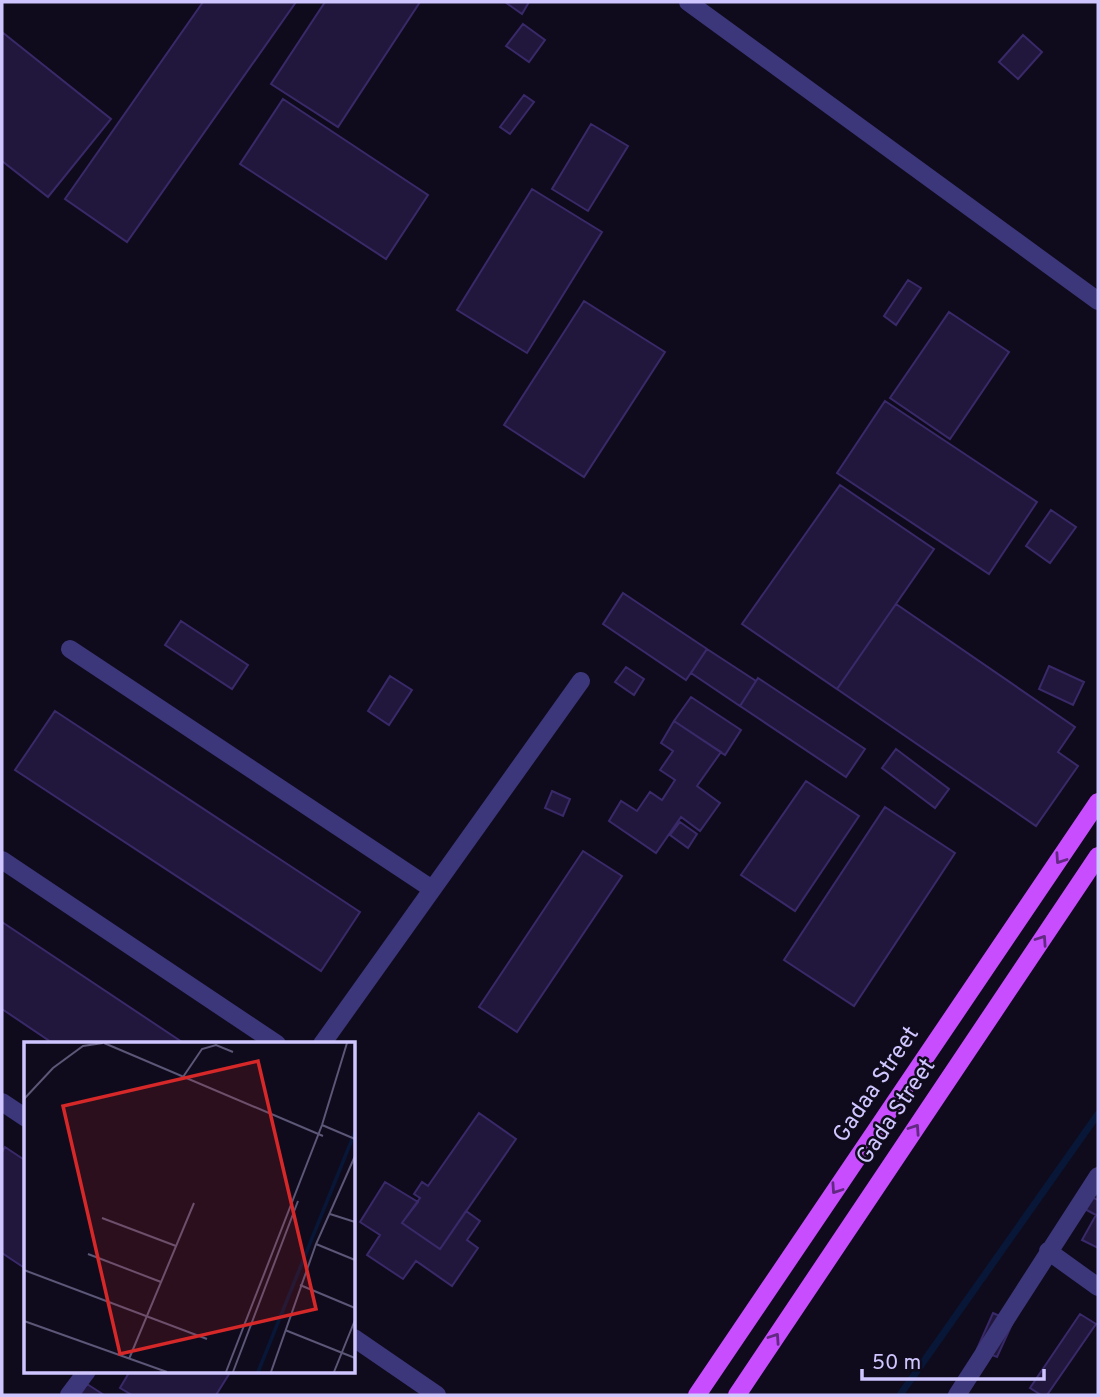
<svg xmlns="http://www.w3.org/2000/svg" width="1100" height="1397" font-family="Overpass,sans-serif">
<rect width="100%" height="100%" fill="#0f0b1c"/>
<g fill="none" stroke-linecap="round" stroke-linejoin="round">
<!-- stream -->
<path stroke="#081737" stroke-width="7" d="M900,1395l198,-281"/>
</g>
<!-- building -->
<path fill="#21173d" stroke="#392969" stroke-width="2" d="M203,2h93l-169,240 -62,-43z
M325,2h95l-82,125 -67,-43z
M505,2h24l-7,12z
M523,24l22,16 -16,22 -23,-16z
M2,32l109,87 -63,78 -46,-36z
M1023,35l19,17 -24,27 -19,-17z
M524,95l10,7 -24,32 -10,-7z
M283,99l145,96 -42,64 -146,-95z
M591,124l37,22 -40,65 -36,-22z
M532,189l70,43 -75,121 -70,-43z
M908,280l13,8 -25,37 -12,-9z
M584,301l81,51 -81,125 -80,-52z
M949,312l60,40 -59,87 -60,-41z
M885,401l152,101 -48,72 -152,-101z
M840,485l94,64 -97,140 -95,-65z
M1051,510l25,17 -26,36 -24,-17z
M623,593l84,56 -21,31 -83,-56z
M896,604l179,123 -17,25 20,14 -42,60 -199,-137z
M181,621l67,44 -16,24 -67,-44z
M707,649l49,32 -16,25 -49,-33z
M1049,666l35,16 -11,23 -34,-16z
M626,667l18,12 -10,16 -19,-13z
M390,676l22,14 -23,35 -21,-14z
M758,678l107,71 -19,28 -106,-71z
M691,697l50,33 -16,25 -51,-34z
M55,711l305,201 -39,59 -306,-201z
M674,721l47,31 -24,34 23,17 -20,28 -19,-14 -25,36 -47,-32 12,-20 16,10 13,-19 12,8 13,-20 -15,-10 13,-19 -12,-8z
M896,749l53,40 -14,19 -53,-40z
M806,781l53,35 -64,95 -54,-36z
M552,791l18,8 -7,17 -18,-8z
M885,807l70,46 -101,153 -70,-46z
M680,822l17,12 -9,14 -18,-13z
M583,851l39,25 -105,156 -38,-25z
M2,922l183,122h-131l-52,-35z
M479,1113l37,26 -76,110 -38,-26 18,-25 -6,-4 8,-12 6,4z
M5,1147l21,14v108l-24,-16v-101z
M385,1182l33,20 -16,21 38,26 26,-38 14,10 -13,19 11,8 -26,38 -36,-25 -13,18 -36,-24 13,-20 -20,-13z
M1088,1195l10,5v48l-16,-8 14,-25 -15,-8z
M993,1313l20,9 -16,35 -20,-8z
M1080,1314l16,10 -49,71h-6l-11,-7z
M130,1371h101l-15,24h-84l-12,-7z
M87,1384l17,11h-24z"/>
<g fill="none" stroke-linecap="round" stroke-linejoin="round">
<!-- minor -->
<path stroke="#3c367b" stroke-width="18" d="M688,2l410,299
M70,649l362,240
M2,860l275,184
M322,1044l259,-363
M2,1102l24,16
M1048,1251l50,36
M354,1338l83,57
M69,1395l18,-24
M957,1395l141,-219"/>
<!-- major -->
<path stroke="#c74dff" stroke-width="18" d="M697,1395l401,-593
M737,1395l361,-539"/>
</g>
<!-- one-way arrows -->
<defs><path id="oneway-chevron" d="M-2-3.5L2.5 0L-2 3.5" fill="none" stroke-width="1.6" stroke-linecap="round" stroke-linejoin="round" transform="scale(1.75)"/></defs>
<g stroke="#622982">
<use href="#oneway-chevron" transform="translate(1060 859) rotate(124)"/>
<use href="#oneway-chevron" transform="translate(1042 940) rotate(-56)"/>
<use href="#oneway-chevron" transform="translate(915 1129) rotate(-56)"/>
<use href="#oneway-chevron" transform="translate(836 1189) rotate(124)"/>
<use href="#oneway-chevron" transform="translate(775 1338) rotate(-56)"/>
</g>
<g text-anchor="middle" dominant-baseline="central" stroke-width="5" stroke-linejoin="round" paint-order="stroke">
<!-- street labels -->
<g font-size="23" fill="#d0c6ff" stroke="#0f0b1c">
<text transform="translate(877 1085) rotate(-56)">Gadaa Street</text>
<text transform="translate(897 1112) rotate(-56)">Gada Street</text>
</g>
</g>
<!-- overview -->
<g transform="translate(24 1042)">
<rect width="331" height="331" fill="#0f0b1c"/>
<path fill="none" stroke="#081737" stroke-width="3.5" d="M234,330l97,-240"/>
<path fill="none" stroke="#5c5677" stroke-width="2" d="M80,1l219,93M159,35l19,-28 14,-4 17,7M0,57l29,-31 30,-22 20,-3M298,83l33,14M306,172l25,8M78,176l74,28M292,202l39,16M64,212l73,28M0,228l183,69M276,243l55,23M0,279l143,51M261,288l70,28M105,317l65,-156M202,330l96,-247 25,-82M209,330l65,-171M247,330l45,-128 39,-88M310,330l21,-52"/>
<path fill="#d62828" fill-opacity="0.15" stroke="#d62828" stroke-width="3.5" d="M234,19l58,248 -196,45 -57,-248z"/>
<rect width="331" height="331" fill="none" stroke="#d0c6ff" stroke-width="3.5"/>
</g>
<!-- border -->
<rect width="1100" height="1397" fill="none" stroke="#d0c6ff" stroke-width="7"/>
<!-- scale -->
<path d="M862 1369v10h182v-10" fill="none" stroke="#d0c6ff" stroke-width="3.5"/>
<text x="872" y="1369" font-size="21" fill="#d0c6ff" stroke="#0f0b1c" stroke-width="5" paint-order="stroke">50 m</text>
</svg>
